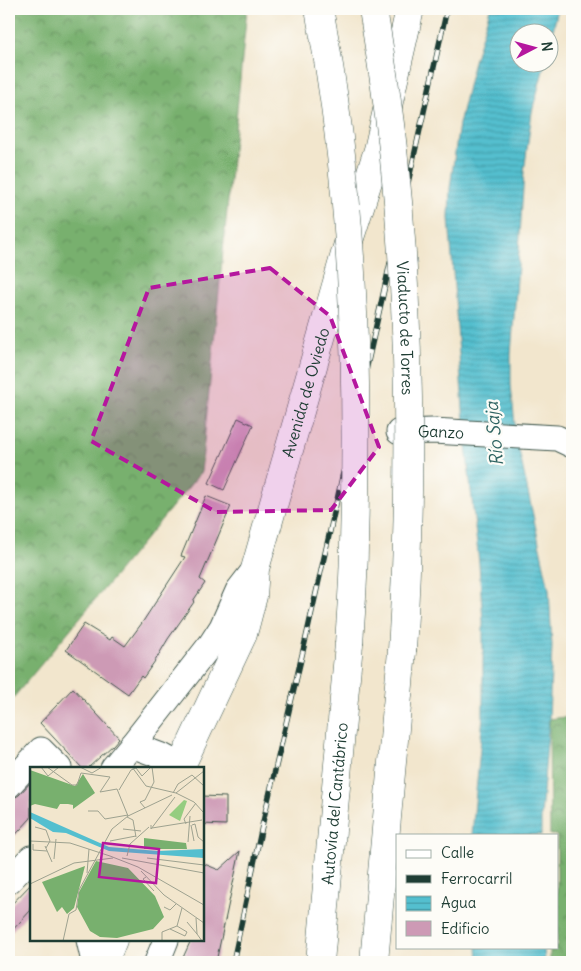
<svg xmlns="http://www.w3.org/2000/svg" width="581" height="971" font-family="Delius,sans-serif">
<defs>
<pattern id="forest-crowns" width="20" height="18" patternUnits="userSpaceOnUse" patternTransform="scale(1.25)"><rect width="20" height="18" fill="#78b06e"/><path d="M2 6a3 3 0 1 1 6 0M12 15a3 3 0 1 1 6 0" fill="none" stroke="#62905b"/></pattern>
<pattern id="water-rules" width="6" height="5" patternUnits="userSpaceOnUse" patternTransform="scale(1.25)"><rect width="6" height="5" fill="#54bfcf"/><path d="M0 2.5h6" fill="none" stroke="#459ca9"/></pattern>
</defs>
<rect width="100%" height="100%" fill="#fdfcf7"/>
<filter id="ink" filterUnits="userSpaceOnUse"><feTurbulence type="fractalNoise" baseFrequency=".02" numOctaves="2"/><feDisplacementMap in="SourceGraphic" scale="10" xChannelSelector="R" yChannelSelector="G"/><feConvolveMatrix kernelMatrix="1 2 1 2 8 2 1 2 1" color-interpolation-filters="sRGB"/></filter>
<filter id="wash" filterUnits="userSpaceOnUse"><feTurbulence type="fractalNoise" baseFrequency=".0096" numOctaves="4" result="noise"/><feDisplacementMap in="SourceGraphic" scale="20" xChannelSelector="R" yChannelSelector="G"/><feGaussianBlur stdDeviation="1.12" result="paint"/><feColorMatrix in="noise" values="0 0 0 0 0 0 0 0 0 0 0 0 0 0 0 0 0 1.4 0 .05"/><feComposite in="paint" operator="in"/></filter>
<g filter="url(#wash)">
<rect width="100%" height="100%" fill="#f2e6cd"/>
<!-- forest -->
<path fill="url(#forest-crowns)" stroke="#4c7651" d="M9,9h238l-46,463 -192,231z
M572,716v246h-22v-15h7v-112h-7l-1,-116z"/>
<!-- water -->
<path fill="url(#water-rules)" stroke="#3a7e82" d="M490,9h68l-9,38 -1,-15h-30v30l27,1 -13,49 -8,60 -6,94 -7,88v31l4,40 5,30 29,134 3,57 -3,73 -8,97v19h-69l11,-119v-94l-4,-59 -14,-127 -13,-178 -3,-40 1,-30 9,-64 15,-63z
M477,947h67l1,15h-67z"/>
<g id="blocks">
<!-- building -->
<path fill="#cd9ab5" d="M238,418l15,7 -29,65 -15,-7z
M206,496l25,10 -31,73 5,4 -12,18 1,1 -26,37 -13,22 -12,17 -2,-2 -13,18 -62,-44 18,-26 26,16 2,-3 13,9 17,-23 43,-66 -4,-1z
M73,688l46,50 -6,7 -25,23h-6l-42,-45z
M31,782v36l-22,24v-43l5,-1 5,-3z
M202,796l24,1v28l-24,-1z
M240,851l-24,111h-35l10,-22h11v-77l17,7z
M31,884v26l-22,24v-27z"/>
</g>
</g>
<g filter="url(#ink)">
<use href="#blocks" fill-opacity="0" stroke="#3f564b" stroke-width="1"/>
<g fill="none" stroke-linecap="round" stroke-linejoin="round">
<!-- minor casing -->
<g stroke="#3f564b" stroke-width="27">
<g id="minor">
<path id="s1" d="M399,432l34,-1 124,7 15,7"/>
<path d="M132,745l32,12 17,9"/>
<path d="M113,768l19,-23 79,-101 11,-17 16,-36 17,-22"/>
<path d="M9,785l32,-35 18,18"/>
<path d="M9,881l22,-23"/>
<path d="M89,940l5,22"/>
<path d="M157,962l9,-22"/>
</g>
</g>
<!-- highway casing -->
<g stroke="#3f564b" stroke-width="29">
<g id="highway">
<path id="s2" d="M180,768l63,-134 10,-38 2,-27 92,-322 31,-97 32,-141"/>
<path d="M104,962l9,-22"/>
<path id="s3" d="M320,962l29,-318"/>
<path d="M374,962l28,-311"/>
</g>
</g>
<!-- minor -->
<use href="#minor" stroke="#fff" stroke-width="25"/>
<!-- highway -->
<use href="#highway" stroke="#fff" stroke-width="28"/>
<!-- rail casing -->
<g stroke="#1f3d34" stroke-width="5.5">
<path id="rail" d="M233,962l29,-136 44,-188 141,-629"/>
</g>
<!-- rail -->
<use href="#rail" stroke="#fdfcf7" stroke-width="4" stroke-dasharray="11" stroke-linecap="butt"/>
<!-- highway-bridge casing -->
<g stroke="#3f564b" stroke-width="29" stroke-linecap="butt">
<g id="highway-bridge">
<path d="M319,9c34,176 40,355 35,534 0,34 -3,68 -5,101"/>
<path id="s4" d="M373,9c8,50 16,99 21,150 17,163 18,328 8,492"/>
</g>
</g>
<!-- highway-bridge -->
<use href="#highway-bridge" stroke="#fff" stroke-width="28"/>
</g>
</g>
<!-- marked area -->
<path fill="#b5179e" fill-opacity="0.2" stroke="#b5179e" stroke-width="4" stroke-dasharray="10 6" stroke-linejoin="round" d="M270,268l60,48 49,131 -48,63 -115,2 -125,-71 58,-153z"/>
<g text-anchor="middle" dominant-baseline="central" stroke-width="4.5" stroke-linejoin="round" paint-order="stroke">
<!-- street labels -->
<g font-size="16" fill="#1f3d34" stroke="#fdfcf7">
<text stroke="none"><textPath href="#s4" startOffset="321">Viaducto de Torres</textPath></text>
<text stroke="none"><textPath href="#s2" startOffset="398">Avenida de Oviedo</textPath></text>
<text stroke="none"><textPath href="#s1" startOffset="42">Ganzo</textPath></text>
<text stroke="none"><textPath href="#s3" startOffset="159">Autovía del Cantábrico</textPath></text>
</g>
<!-- water labels -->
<g font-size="18" font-style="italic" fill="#2f6462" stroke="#fdfcf7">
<text transform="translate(494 434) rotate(-95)">Río Saja</text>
</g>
</g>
<!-- overview -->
<g transform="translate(30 767)">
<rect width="174" height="174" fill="#f2e6cd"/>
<path d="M0,3l45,16 8,-12 12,19 -22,16v-4l-5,-1h-8l-3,5 -22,-5 -5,2zM114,71l42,5 1,6h-43zM66,94l32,7 27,28 9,21 -11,12 -36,9 -17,-1 -10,-6 -13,-24 2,-15zM55,99l-11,42 -7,6 -5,-7 -5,5 -15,-30z" fill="#78b06e"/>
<path d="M154,33l3,1 -7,20 -11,-6z" fill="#95cd80"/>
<path d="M0,45l79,35 49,4 46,-2v9l-95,-7 -43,-18 -13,-1 -23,-14z" fill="#54bfcf"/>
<path fill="none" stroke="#9ea290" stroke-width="1" d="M11,0l7,9 11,-9M17,0l25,18h5l4,-12 29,4 -10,15 17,-3 11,27M50,0l12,6 10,-6M102,0l14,19 30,7 18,9 10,11M89,23l12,-20 5,-2 6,8 9,-9M143,26l5,-9 14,-9 12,11M146,26l28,-22M115,41l-5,-6 5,-2 9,-18 -2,-15M58,44h10l7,8 23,-4M97,50l6,3 3,17M156,57l-2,-5 12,-16M121,58v4l24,-32M161,58l3,16M162,58l3,-1 3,13 6,5M5,60l11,3 4,11 -4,7M122,61l50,-8M93,62l18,2M0,74l40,2 40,13 28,11 66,38M80,74l26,-5M158,75l2,-26M3,77v6l14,1M15,79l7,16M97,89l3,-12 19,-17M92,91l82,15M117,91l57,7M24,92l2,-20M111,104l23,24 40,28M57,106l2,-24M116,110l-3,2 11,12M0,117l44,-21 39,-5M134,140l6,3 6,-6M166,151l1,16 5,7M157,155l10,12M140,162l15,7 2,-4 -10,-6M33,174l6,-27 7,-4 3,-20 33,-61 16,-13 44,-21M132,174v-9l15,-6 5,-18"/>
<path fill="#b5179e" fill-opacity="0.15" stroke="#b5179e" stroke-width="2.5" d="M73,76l56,6 -3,34 -57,-6z"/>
<rect width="174" height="174" fill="none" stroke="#1f3d34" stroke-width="2.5"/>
</g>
<!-- margin -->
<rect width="581" height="971" fill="none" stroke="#fdfcf7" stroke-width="30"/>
<!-- legend -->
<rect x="396" y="834" width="162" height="115" fill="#fdfcf7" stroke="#a4b0a9"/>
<rect x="406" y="850" width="25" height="8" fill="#ffffff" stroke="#a4b0a9"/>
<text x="441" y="858" font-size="15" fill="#1f3d34">Calle</text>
<rect x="406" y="875" width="25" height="8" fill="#1f3d34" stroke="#a4b0a9"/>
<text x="441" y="884" font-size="15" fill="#1f3d34">Ferrocarril</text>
<rect x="406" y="896" width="25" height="15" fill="url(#water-rules)" stroke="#a4b0a9"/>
<text x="441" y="908" font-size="15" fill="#1f3d34">Agua</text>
<rect x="406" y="921" width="25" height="15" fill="#cd9ab5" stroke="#a4b0a9"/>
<text x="441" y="934" font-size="15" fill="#1f3d34">Edificio</text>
<!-- north arrow -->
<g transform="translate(534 48) rotate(84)"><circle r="24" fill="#fdfcf7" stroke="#a4b0a9"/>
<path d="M0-4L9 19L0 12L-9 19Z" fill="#b5179e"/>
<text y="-8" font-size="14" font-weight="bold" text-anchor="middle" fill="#1f3d34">N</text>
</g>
</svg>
